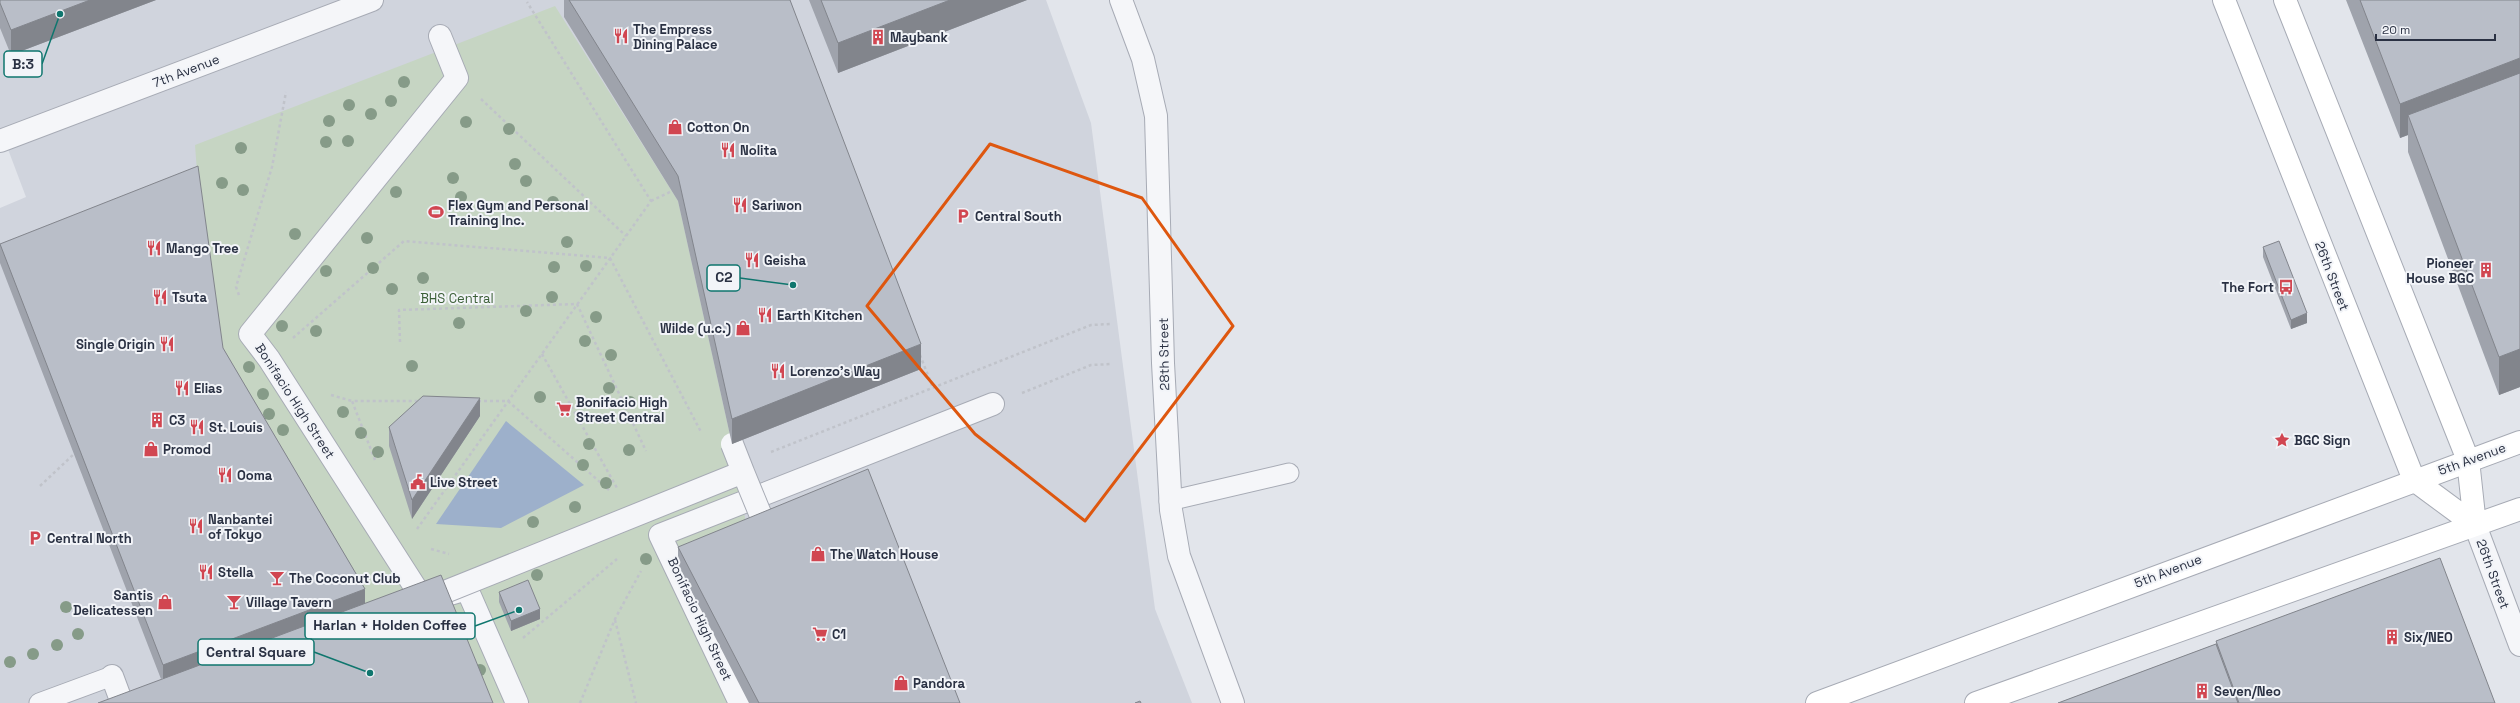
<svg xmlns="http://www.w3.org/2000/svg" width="2520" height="703" font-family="'Space Grotesk',sans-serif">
<rect width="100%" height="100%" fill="#e2e5eb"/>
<!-- built -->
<path fill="#d0d4dd" d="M0,0h1046l45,123 64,486 37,94h-1192v-495l26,-11 -26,-69z"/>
<!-- green -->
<path fill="#c6d5c3" d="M555,6l123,195 54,243 16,91 -70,30 71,138h-270l-114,-95 -142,-241 -25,-182 -3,-40z"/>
<!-- water -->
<path fill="#9db0cb" d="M506,421l78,64 -83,43 -65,-4z"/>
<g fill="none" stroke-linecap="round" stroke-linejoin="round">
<!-- service casing -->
<g stroke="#a7abb5" stroke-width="21">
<path id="service" d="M1169,501l120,-28
M39,703l73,-27"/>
</g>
<!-- pedestrian casing -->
<g stroke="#a7abb5" stroke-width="24">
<path id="pedestrian" d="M443,596l24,-7 50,114
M424,601l-155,-242 -19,-25 207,-256 -17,-42
M112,676l10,27
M740,703l-80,-168 333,-131"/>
</g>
<!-- minor casing -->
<g stroke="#a7abb5" stroke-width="24">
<path id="minor" d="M1121,0l22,59 13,57 7,247 8,147 8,46 54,147
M2475,525l45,120"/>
</g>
<!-- tertiary casing -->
<g stroke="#a7abb5" stroke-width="24">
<path id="tertiary" d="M0,141l372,-141"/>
</g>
<!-- secondary casing -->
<g stroke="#a7abb5" stroke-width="24">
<path id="secondary" d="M2224,0l190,480 61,45
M2285,0l183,460 7,65
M1817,703l703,-261
M1976,703l544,-194"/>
</g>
<!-- path -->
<path stroke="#c0c3ca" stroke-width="2.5" stroke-dasharray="3 3" stroke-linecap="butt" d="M481,99l145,137
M651,201l21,-10
M239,295l-3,-8 36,-120 14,-75
M293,338l111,-97 206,17 91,174
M400,342l-1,-32 178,-6 69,147
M542,354l75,134
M920,355l13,33
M1022,393l69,-28 21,-1
M331,395l21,6
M478,401h30l101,89
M771,452l320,-127 20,-1
M375,460l-23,-59h67
M40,486l34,-32
M417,529l234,-328 -124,-199
M431,549l18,5
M615,620l21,83
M523,638l94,-79
M580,703l35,-84 26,-48"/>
<!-- service -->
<use href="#service" stroke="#f5f6f9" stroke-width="19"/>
<!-- pedestrian -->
<use href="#pedestrian" stroke="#f5f6f9" stroke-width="22"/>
<!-- minor -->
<use href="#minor" stroke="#f5f6f9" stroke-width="22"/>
<!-- tertiary -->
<use href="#tertiary" stroke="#f5f6f9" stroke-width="22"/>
<!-- secondary -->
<use href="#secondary" stroke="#fff" stroke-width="22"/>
<!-- pedestrian-bridge casing -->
<g stroke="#a7abb5" stroke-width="24" stroke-linecap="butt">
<path id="pedestrian-bridge" d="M743,472l23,56
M420,602l323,-130 -11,-28"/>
</g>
<!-- pedestrian-bridge -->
<use href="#pedestrian-bridge" stroke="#f5f6f9" stroke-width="22"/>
</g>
<!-- trees -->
<g fill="#869b88">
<circle cx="404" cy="82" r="6"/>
<circle cx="391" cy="101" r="6"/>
<circle cx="349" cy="105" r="6"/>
<circle cx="371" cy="114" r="6"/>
<circle cx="329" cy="121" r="6"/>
<circle cx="466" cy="122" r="6"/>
<circle cx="509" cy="129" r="6"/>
<circle cx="348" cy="141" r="6"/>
<circle cx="326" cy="142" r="6"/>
<circle cx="241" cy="148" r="6"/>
<circle cx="515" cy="164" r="6"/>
<circle cx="453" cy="178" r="6"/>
<circle cx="526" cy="181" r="6"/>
<circle cx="222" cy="183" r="6"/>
<circle cx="243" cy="190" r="6"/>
<circle cx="396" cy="192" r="6"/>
<circle cx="461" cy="197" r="6"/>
<circle cx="553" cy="202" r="6"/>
<circle cx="295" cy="234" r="6"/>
<circle cx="367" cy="238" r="6"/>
<circle cx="567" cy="242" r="6"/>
<circle cx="586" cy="266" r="6"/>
<circle cx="554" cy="267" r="6"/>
<circle cx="373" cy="268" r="6"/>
<circle cx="326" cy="271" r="6"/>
<circle cx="423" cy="278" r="6"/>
<circle cx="392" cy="289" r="6"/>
<circle cx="552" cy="297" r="6"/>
<circle cx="526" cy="311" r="6"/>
<circle cx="596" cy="317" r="6"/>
<circle cx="459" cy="323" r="6"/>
<circle cx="282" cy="326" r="6"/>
<circle cx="316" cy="331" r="6"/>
<circle cx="585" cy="341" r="6"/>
<circle cx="611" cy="355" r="6"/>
<circle cx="412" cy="366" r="6"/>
<circle cx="249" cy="367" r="6"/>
<circle cx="609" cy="388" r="6"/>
<circle cx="263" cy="394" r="6"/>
<circle cx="540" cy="397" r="6"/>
<circle cx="630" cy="402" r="6"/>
<circle cx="343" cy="412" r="6"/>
<circle cx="269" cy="414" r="6"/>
<circle cx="283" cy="430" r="6"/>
<circle cx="361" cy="433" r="6"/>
<circle cx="589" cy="444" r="6"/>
<circle cx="629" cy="450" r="6"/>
<circle cx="378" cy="452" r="6"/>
<circle cx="583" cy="465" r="6"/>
<circle cx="606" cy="483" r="6"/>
<circle cx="575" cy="507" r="6"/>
<circle cx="533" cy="522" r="6"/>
<circle cx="646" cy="559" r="6"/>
<circle cx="537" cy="575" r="6"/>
<circle cx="66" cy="607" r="6"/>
<circle cx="78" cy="634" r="6"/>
<circle cx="57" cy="645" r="6"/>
<circle cx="33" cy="654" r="6"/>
<circle cx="10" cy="662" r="6"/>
<circle cx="480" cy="670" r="6"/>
</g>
<!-- wall -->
<path fill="#9fa3ac" d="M0,0h156l-145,55 -11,-27z
M564,0h226l131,369 -189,75 -54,-243 -114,-184z
M809,0h218l-189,73z
M2346,0h174v387l-21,8 -91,-243v-17l-8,3z
M0,244l223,104 142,241 -204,90 -161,-416z
M2263,247l44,76 -16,6 -28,-72z
M480,416l-68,103 -23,-73v-19z
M678,547l282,156h-211l-71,-138z
M499,592l41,27 -29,12 -12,-29z
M2216,641l279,62h-437l158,-59z"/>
<!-- shaded-wall -->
<path fill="#82858c" d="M90,0h66l-145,55v-25z
M950,0h77l-189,73v-30z
M2520,58v35l-112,22v20l-8,3v-34z
M2307,313v10l-16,6v-9z
M921,344v25l-189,75v-25z
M2520,349v38l-21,8v-38z
M480,398v18l-68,103v-19z
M365,589v19l-202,76v-19z
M540,609v10l-29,12v-10z"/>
<!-- building -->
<path fill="#b9bec8" stroke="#82858c" d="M0,0h90l-79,30 -11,-27z
M569,0h221l131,344 -189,75 -54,-243z
M821,0h129l-112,43z
M2360,0h160v58l-120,46z
M2520,73v276l-21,8 -91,-242z
M198,166l25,182 142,241 -202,76 -163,-421z
M2279,241l28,72 -16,7 -28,-73z
M423,396l57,2 -68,102 -23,-73z
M868,469l92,234h-201l-81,-156z
M2440,558l55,145h-256l-23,-62z
M441,575l52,128h-395z
M528,580l12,29 -29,12 -12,-29z
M2216,644l22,59h-180z
M1140,701l1,2h-6z"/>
<!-- marked area -->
<path fill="none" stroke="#de570f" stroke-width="3" stroke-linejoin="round" d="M990,144l152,54 91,128 -148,195 -110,-87 -108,-128z"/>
<!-- icons -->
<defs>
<g id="restaurant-bare" transform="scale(1.2)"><path d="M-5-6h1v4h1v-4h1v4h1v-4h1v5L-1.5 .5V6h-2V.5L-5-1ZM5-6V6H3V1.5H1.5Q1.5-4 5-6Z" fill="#d14651" stroke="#f2f4f8" stroke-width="2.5" paint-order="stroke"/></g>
<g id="building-bare" transform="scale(1.2)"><path d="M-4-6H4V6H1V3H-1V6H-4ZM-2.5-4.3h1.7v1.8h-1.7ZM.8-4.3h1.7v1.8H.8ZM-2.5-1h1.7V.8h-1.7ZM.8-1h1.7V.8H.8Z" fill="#d14651" stroke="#f2f4f8" stroke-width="2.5" paint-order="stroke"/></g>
<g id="shop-bare" transform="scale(1.2)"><path d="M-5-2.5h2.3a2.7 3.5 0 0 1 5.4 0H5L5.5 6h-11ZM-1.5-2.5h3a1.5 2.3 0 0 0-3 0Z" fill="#d14651" stroke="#f2f4f8" stroke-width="2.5" paint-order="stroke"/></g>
<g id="stadium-bare" transform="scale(1.2)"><path d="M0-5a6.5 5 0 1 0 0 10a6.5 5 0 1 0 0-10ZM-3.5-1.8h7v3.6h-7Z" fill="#d14651" stroke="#f2f4f8" stroke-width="2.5" paint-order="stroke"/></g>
<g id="parking-bare" transform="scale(1.2)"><path d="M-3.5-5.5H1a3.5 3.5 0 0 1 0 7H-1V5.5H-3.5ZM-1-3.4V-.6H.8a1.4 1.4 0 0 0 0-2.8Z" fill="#d14651" stroke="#f2f4f8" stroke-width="2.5" paint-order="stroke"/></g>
<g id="bus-bare" transform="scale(1.2)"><path d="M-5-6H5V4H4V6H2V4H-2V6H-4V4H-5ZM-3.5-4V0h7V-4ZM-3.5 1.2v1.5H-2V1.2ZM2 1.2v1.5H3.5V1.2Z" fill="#d14651" stroke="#f2f4f8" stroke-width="2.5" paint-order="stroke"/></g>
<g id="supermarket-bare" transform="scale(1.2)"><path d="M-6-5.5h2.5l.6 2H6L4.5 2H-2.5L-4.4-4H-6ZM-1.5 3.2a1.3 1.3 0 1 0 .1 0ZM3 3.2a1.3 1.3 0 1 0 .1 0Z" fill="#d14651" stroke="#f2f4f8" stroke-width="2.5" paint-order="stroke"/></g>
<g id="sight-bare" transform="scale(1.2)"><path d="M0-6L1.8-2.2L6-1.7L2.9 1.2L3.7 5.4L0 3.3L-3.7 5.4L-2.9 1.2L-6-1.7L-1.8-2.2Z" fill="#d14651" stroke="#f2f4f8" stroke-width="2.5" paint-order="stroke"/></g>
<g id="civic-bare" transform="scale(1.2)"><path d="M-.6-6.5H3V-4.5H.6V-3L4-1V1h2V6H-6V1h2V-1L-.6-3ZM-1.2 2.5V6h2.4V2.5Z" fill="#d14651" stroke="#f2f4f8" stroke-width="2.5" paint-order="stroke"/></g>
<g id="bar-bare" transform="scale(1.2)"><path d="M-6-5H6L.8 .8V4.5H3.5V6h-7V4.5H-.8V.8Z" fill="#d14651" stroke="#f2f4f8" stroke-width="2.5" paint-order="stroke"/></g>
</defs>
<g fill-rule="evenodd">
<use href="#restaurant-bare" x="621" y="36"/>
<use href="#building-bare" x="878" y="37"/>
<use href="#shop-bare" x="675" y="127"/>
<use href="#restaurant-bare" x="728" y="150"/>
<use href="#restaurant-bare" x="740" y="205"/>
<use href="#stadium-bare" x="436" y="212"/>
<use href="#parking-bare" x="963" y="216"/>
<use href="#restaurant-bare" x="154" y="248"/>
<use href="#restaurant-bare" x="752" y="260"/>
<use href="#building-bare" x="2486" y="270"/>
<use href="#bus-bare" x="2286" y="287"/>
<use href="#restaurant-bare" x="160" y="297"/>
<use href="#restaurant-bare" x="765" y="315"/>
<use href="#shop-bare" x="743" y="328"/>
<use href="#restaurant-bare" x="167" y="344"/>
<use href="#restaurant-bare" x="778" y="371"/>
<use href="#restaurant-bare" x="182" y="388"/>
<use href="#supermarket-bare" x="564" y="409"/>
<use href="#building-bare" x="157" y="420"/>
<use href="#restaurant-bare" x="197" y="427"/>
<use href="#sight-bare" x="2282" y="440"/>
<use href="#shop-bare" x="151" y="449"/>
<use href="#restaurant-bare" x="225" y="475"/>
<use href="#civic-bare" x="418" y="482"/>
<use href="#restaurant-bare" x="196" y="526"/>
<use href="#parking-bare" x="35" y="538"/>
<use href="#shop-bare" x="818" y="554"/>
<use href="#restaurant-bare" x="206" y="572"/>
<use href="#bar-bare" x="277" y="578"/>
<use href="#shop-bare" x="165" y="602"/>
<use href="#bar-bare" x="234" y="602"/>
<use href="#supermarket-bare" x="820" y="634"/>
<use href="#building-bare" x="2392" y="637"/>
<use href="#shop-bare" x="901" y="683"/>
<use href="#building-bare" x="2202" y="691"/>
</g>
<g text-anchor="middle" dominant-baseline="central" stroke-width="4" stroke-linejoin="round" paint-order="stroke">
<!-- poi labels -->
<g font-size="13" font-weight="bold" fill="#2a3143" stroke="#f2f4f8" text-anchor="start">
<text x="633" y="29">The Empress<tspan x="633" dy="15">Dining Palace</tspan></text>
<text x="890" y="37">Maybank</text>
<text x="687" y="127">Cotton On</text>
<text x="740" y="150">Nolita</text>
<text x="448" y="205">Flex Gym and Personal<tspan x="448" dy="15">Training Inc.</tspan></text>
<text x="752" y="205">Sariwon</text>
<text x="975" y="216">Central South</text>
<text x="166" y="248">Mango Tree</text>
<text x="764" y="260">Geisha</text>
<text x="2474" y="263" text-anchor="end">Pioneer<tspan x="2474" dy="15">House BGC</tspan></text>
<text x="2274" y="287" text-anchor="end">The Fort</text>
<text x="172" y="297">Tsuta</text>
<text x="777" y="315">Earth Kitchen</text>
<text x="731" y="328" text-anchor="end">Wilde (u.c.)</text>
<text x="155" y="344" text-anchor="end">Single Origin</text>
<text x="790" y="371">Lorenzo's Way</text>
<text x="194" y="388">Elias</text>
<text x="576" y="402">Bonifacio High<tspan x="576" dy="15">Street Central</tspan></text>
<text x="169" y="420">C3</text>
<text x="209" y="427">St. Louis</text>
<text x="2294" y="440">BGC Sign</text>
<text x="163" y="449">Promod</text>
<text x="237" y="475">Ooma</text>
<text x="430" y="482">Live Street</text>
<text x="208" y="519">Nanbantei<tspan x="208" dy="15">of Tokyo</tspan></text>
<text x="47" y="538">Central North</text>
<text x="830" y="554">The Watch House</text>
<text x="218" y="572">Stella</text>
<text x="289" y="578">The Coconut Club</text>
<text x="153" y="595" text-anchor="end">Santis<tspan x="153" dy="15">Delicatessen</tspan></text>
<text x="246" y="602">Village Tavern</text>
<text x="832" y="634">C1</text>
<text x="2404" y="637">Six/NEO</text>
<text x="913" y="683">Pandora</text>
<text x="2214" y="691">Seven/Neo</text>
</g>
<!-- street labels -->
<g font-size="13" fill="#2a3143" stroke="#f2f4f8">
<text transform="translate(186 71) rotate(-21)">7th Avenue</text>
<text transform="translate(2332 276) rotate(69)">26th Street</text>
<text transform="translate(1164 354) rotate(-91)">28th Street</text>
<text transform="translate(295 401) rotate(57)">Bonifacio High Street</text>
<text transform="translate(2472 459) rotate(-20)">5th Avenue</text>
<text transform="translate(2168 571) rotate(-21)">5th Avenue</text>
<text transform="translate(2493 574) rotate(70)">26th Street</text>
<text transform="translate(700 619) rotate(65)">Bonifacio High Street</text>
</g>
<!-- park labels -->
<g font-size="13" fill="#3b5f37" stroke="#f2f4f8">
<text x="457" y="298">BHS Central</text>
</g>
</g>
<!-- callouts -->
<path fill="none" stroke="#0f766e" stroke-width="1.5" d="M60 14L42 64M793 285L740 278M519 610L475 626M370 673L314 652"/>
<g fill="#0f766e" stroke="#f2f4f8" stroke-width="1.5">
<circle cx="60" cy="14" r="4"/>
<circle cx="793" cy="285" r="4"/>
<circle cx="519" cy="610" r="4"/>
<circle cx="370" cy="673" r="4"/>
</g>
<g fill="#f2f4f8" stroke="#0f766e" stroke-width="1.5">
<rect x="4" y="51" width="38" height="26" rx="4"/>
<rect x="707" y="265" width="33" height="26" rx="4"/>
<rect x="305" y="613" width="170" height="26" rx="4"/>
<rect x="198" y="639" width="116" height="26" rx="4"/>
</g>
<g font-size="14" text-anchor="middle" font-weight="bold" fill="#2a3143">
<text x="23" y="69">B:3</text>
<text x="724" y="282">C2</text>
<text x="390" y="630">Harlan + Holden Coffee</text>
<text x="256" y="657">Central Square</text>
</g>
<!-- scale -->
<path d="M2376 34v6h119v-6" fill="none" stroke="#2a3143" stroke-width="2"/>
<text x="2382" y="34" font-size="12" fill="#2a3143" stroke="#f2f4f8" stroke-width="3" paint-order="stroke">20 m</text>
</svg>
